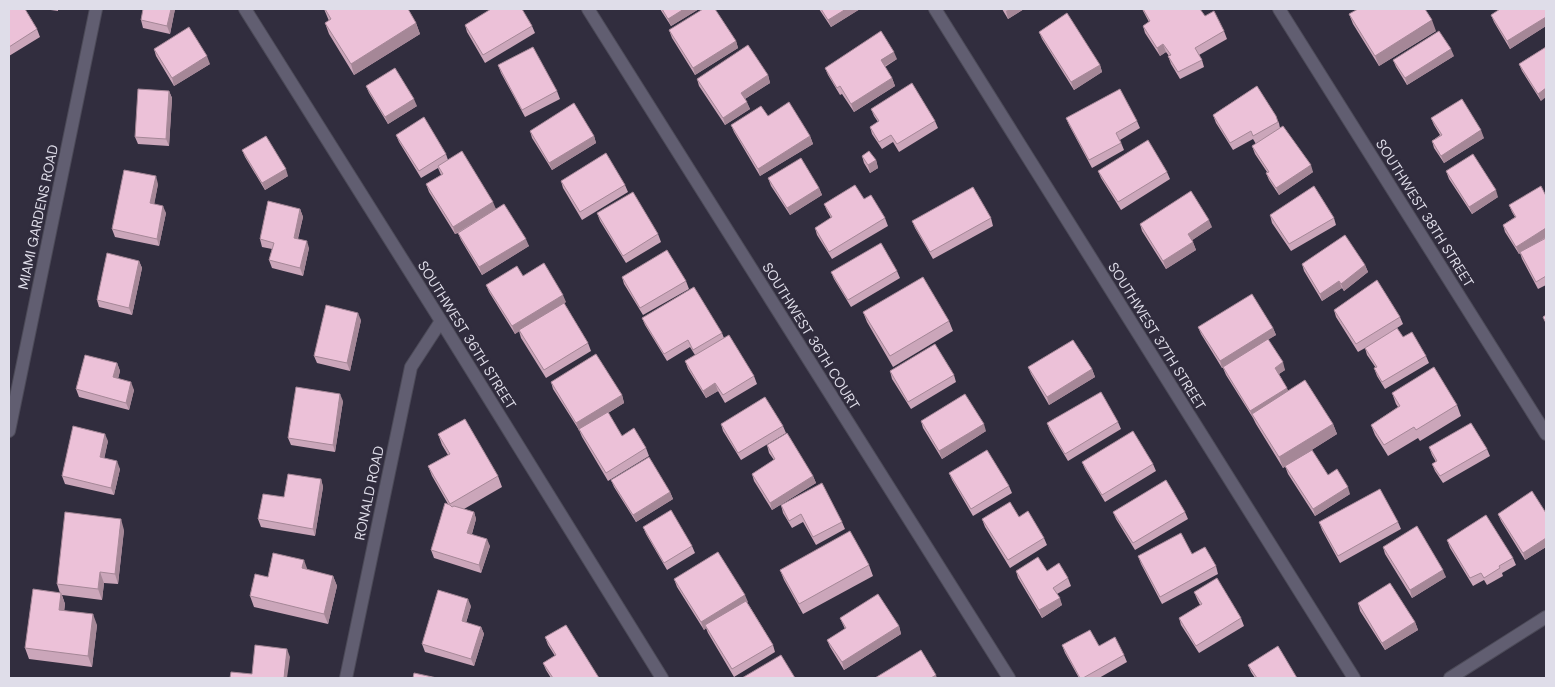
<svg xmlns="http://www.w3.org/2000/svg" width="1555" height="687" font-family="'DM Sans',sans-serif">
<rect width="100%" height="100%" fill="#312d3e"/>
<g fill="none" stroke-linecap="round" stroke-linejoin="round">
<!-- minor casing -->
<g stroke="#4c4a58" stroke-width="14">
<path id="minor" d="M245,9l196,312 221,357
M588,9l421,669
M935,9l419,669
M1279,9l267,425
M9,431l87,-422
M346,678l65,-311 30,-46
M1450,678l96,-61"/>
</g>
<!-- minor -->
<use href="#minor" stroke="#615e71" stroke-width="12"/>
</g>
<!-- wall -->
<path fill="#cba6ba" d="M9,9l28,20 3,8 -31,19z
M43,9h15v2z
M175,9l-5,25 -27,-6 -2,-8z
M324,9h84l8,14 4,11 -66,41 -25,-41 -4,-11 4,-2z
M660,9h39l-28,17z
M819,9h41l-29,18z
M1002,9h22l-16,10z
M1142,9l63,7 19,15 3,8 -28,16 3,5 2,7 -24,12 -9,-15 -3,-8h1l-3,-4 -6,4 -15,-23 -2,-7 6,-4z
M1546,9v17l-36,23 -16,-27 -3,-7z
M1349,14l87,17 -57,35 -26,-42z
M465,25l67,1 3,7 -50,30 -18,-31z
M669,30l67,11 2,7 -43,27 -23,-37z
M1039,32l61,33 2,7 -28,18 -32,-51z
M1546,47l-5,54 -19,-30 -3,-7z
M154,49l56,15 -36,22 -18,-30z
M1454,56l-47,29 -11,-18 -3,-7z
M897,59l-12,8 7,11 3,8 -41,26 -12,-18 -2,1 -12,-20 -3,-7z
M498,65l59,26 3,8 -35,18 -24,-44z
M768,75l2,8 -25,16 5,10 -25,16 -26,-39 -2,-7z
M366,86l51,20 -29,18 -19,-31z
M1257,86l22,37 1,5 33,44 -34,23 -10,-15 -3,-7 1,-1 -12,-18 -3,-8 4,-2 -3,-5 -20,11 -17,-27 -3,-8z
M169,91l3,7 -3,48 -31,-2 -3,-7z
M871,109l64,12 3,7 -39,24 -6,-10 -11,7 -10,-15 -2,-7 8,-5 -4,-6z
M768,116l42,20 3,8 -53,32 -26,-44 -3,-7z
M1066,118l71,3 3,7 -20,12 4,10 -32,18 -23,-43z
M1431,118l53,20 -40,25 -10,-15 -2,-7 8,-6 -6,-10z
M530,131l64,5 2,7 -44,27 -20,-32z
M396,135l50,19 2,6 48,49 33,37 -47,29 -21,-35 -3,-7 -3,1 -26,-42 -3,-8 15,-9 -3,-7 -17,10 -22,-36z
M242,150l46,26 -23,14 -20,-33z
M862,156l14,4 2,8 -8,5 -6,-10z
M1098,171l69,1 3,7 -49,31 -20,-32z
M1446,171l52,26 -26,17 -23,-35z
M768,178l51,10 3,7 -32,20 -19,-29z
M561,181l64,4 3,7 -46,28 -19,-32z
M158,184l-4,20 12,9 -7,33 -44,-9 -3,-8z
M864,199l21,19 3,8 -56,33 -15,-24 -2,-7 16,-10 -4,-7 -3,-7z
M1509,205l37,33v47l-8,4 -16,-30 -2,-6 -1,1 -14,-22 -2,-7 12,-8 -3,-5z
M300,209l3,8 -5,22 11,9 -6,28 -31,-8 -3,-8 3,-11 -10,-2 -2,-8z
M597,213l61,21 3,8 -35,21 -26,-42z
M1270,215l64,3 2,7 -45,26 -19,-28z
M991,218l2,8 -60,33 -18,-31 -3,-7z
M1140,224l72,3 -20,13 4,10 -30,19 -24,-38z
M139,261l3,7 -10,47 -33,-8 -2,-7z
M1302,264l63,1 3,7 -24,19 -2,-3 -20,13 -18,-30z
M897,271l3,7 -49,29 -17,-28 -3,-7z
M523,276l43,26 -2,1 24,40 3,8 -45,27 -25,-40 -2,-7 -4,3 -26,-42 -3,-7z
M622,277l64,4 3,8 -46,26 -19,-31z
M1334,310l66,7 3,7 -6,4 6,9 23,19 3,7 -44,26 -8,-13 -3,-8h2l-9,-13 -2,-7 -7,4 -22,-35z
M863,312l86,9 4,10 -60,36 -26,-45z
M642,318l80,15 2,5 30,38 3,8 -32,19 -7,-12 -12,7 -18,-29 -3,-8 10,-6 -5,-8 -23,14 -22,-36z
M361,320l-11,51 -33,-8 -3,-7z
M1198,327l75,1 3,7 -8,4 17,31 -6,4 9,17 45,33 4,10 -54,34 -27,-44 -3,-6 -27,-43 -3,-7h-1l-21,-34z
M117,363l3,8 -2,8 16,11 -5,20 -50,-13 -3,-8z
M1028,367l64,2 3,8 -46,28 -18,-31z
M890,371l64,4 2,7 -45,27 -19,-30z
M551,382l71,13 2,8 -16,10 14,23 24,12 3,8 -41,25 -26,-44 -3,-7 -26,-41z
M1392,393l65,12 4,11 -41,25 -2,-3 -30,18 -13,-21 -4,-10 27,-18 -2,-3z
M343,401l-8,51 -44,-7 -3,-7z
M921,421l65,10 -44,28 -19,-31z
M1118,422l3,7 -53,32 -18,-30 -3,-8z
M721,424l62,2 3,7 -45,27 -18,-29z
M438,434l60,42 4,11 -38,22 10,3 2,7 -4,15 18,12 -9,27 -47,-15 -3,-8 17,-46 -16,-28 -4,-10 20,-11 -6,-10z
M108,441l-4,17 16,11 -6,26 -49,-11 -3,-8z
M767,445l46,31 3,7 -44,27 -18,-29 -2,-7 22,-14 -5,-7z
M1429,447l58,2 3,7 -47,27 -8,-12 -3,-7 4,-2 -4,-7z
M1082,462l71,2 3,7 -51,31 -20,-33z
M1285,466l65,28 -35,22 -27,-42z
M949,473l60,13 3,7 -39,23 -21,-36z
M321,479l2,8 -8,49 -54,-9 -3,-8 26,-22z
M611,480l59,12 3,7 -37,23 -22,-35z
M781,505l61,17 3,7 -29,16 -13,-23 -11,6 -9,-15z
M1113,512h72l3,7 -53,31 -19,-31z
M1546,513v34l-21,13 -24,-39 -3,-7z
M982,519l62,19 3,7 -37,23 -25,-41z
M1319,522h79l3,7 -61,34 -18,-33z
M643,527l49,19 3,7 -28,17 -21,-36z
M124,530l-6,54 -14,-1 -2,17 -40,-5 3,9 -1,7 33,14 -5,42 -63,-8 -4,-11 35,-55 -3,-9z
M1447,540l66,18 3,7 -14,8 1,3 -16,9 -3,-5 -11,6 -23,-38z
M1383,547l63,30 -34,21 -27,-44z
M1192,554l24,12 2,8 -56,30 -21,-40 -3,-8z
M869,565l4,11 -70,38 -19,-34 -4,-10z
M307,570l26,6 4,10 -9,38 -74,-17 -4,-11 18,-19z
M1016,571h31l21,7 3,8 -14,8 5,11 -20,13 -24,-40z
M674,579l74,23h-1l26,43 2,7 -41,25 -26,-44 -2,-5 -2,2 -27,-43z
M1194,592l47,26 3,8 -45,27 -18,-28 -2,-7 21,-13 -3,-6z
M1358,603l57,19 3,8 -33,20 -25,-39z
M471,606l-5,17 15,4 3,7 -10,32 -49,-14 -3,-8z
M840,618l59,8 2,8 -57,36 -14,-23 -3,-7 18,-11z
M545,637l54,41h-48l-5,-8 -3,-7 12,-7 -7,-11z
M1062,645l37,1 25,9 3,7 -28,16h-20l-14,-25z
M1248,665l49,13h-42l-4,-6z"/>
<!-- shaded-wall -->
<path fill="#a58797" d="M171,9h4l-5,25 -3,-8z
M684,9h15l-28,17 -3,-7z
M846,9h14l-29,18 -3,-7z
M1010,9h14l-16,10 -2,-8z
M1546,17v9l-36,23 -3,-8z
M1432,20l4,11 -57,35 -4,-10z
M416,23l4,11 -66,41 -3,-11z
M736,41l2,7 -43,27 -2,-7z
M1163,44l3,8 -6,4 -3,-8z
M1451,49l3,7 -47,29 -2,-7z
M894,52l3,7 -14,8 -2,-7z
M207,56l3,8 -36,22 -2,-8z
M1100,65l2,7 -28,18 -3,-8z
M768,75l2,8 -27,17 -2,-7z
M892,78l3,8 -41,26 -3,-8z
M1546,88v9l-5,4 -3,-7z
M169,91l3,7 -3,48 -3,-7z
M414,99l3,7 -29,18 -3,-7z
M747,102l3,7 -25,16 -2,-7z
M1481,130l3,8 -40,25 -3,-7z
M594,136l2,7 -44,27 -3,-7z
M810,136l3,8 -53,32 -2,-7z
M876,160l2,8 -8,5 -2,-8z
M1311,165l2,7 -34,23 -3,-7z
M286,169l2,7 -23,14 -3,-7z
M156,176l2,8 -5,27 -3,-8z
M819,188l3,7 -32,20 -3,-7z
M1496,190l2,7 -26,17 -3,-7z
M493,202l3,7 -41,25 -2,-7z
M163,206l3,7 -7,33 -2,-7z
M300,209l3,8 -7,28 -2,-7z
M1209,220l3,7 -21,14 -3,-7z
M1546,228v9l-27,17 -3,-7z
M526,239l3,7 -47,29 -3,-8z
M307,241l2,7 -6,28 -3,-8z
M1193,242l3,8 -30,19 -3,-8z
M139,261l3,7 -10,47 -3,-7z
M1365,265l3,7 -24,19 -3,-7z
M1339,281l3,7 -20,13 -2,-7z
M563,295l3,7 -51,32 -3,-8z
M358,313l3,7 -11,51 -3,-8z
M1273,328l3,7 -54,33 -2,-7z
M1283,362l2,8 -8,5 -2,-7z
M117,363l3,8 -4,14 -3,-8z
M1092,369l3,8 -46,28 -2,-8z
M131,382l3,8 -5,20 -3,-7z
M715,383l3,8 -12,7 -3,-7z
M1287,388l3,7 -38,19 1,4 -3,-7z
M340,394l3,7 -8,51 -2,-7z
M622,395l2,8 -45,28 -3,-8z
M984,424l2,7 -44,28 -3,-8z
M1333,424l4,10 -54,34 -4,-11z
M105,434l3,7 -5,24 -3,-8z
M117,461l3,8 -6,26 -3,-7z
M813,476l3,7 -44,27 -2,-7z
M321,479l2,8 -8,49 -2,-7z
M1348,487l2,7 -35,22 -2,-7z
M670,492l3,7 -37,23 -3,-7z
M474,512l2,7 -6,21 -3,-7z
M121,519l3,11 -6,54 -3,-10z
M1546,538v9l-21,13 -2,-7z
M487,539l3,7 -9,27 -2,-8z
M304,560l4,11 -6,-3z
M1443,570l3,7 -34,21 -2,-8z
M100,572l4,11 -2,17 -4,-11z
M333,576l4,10 -9,38 -4,-10z
M61,593l4,11 -2,17 -4,-11z
M745,595l3,7 -41,26 -2,-3 1,3 -2,2 -3,-8z
M1060,598l2,7 -20,13 -3,-8z
M468,599l3,7 -7,23 -2,-8z
M93,614l4,11 -5,42 -4,-11z
M1415,622l3,8 -33,20 -3,-7z
M899,626l2,8 -57,36 -2,-8z
M481,627l3,7 -10,32 -3,-7z
M287,649l3,8 -3,21h-3z
M936,675l1,3h-6z"/>
<!-- building -->
<path fill="#ecc1d8" stroke="#a58797" d="M9,9h16l12,20 -28,18z
M143,9h28l-4,17 -26,-6z
M325,9h83l8,14 -65,41 -26,-41 6,-4z
M491,9h31l10,17 -49,29 -18,-30z
M662,9h22l-16,10z
M703,9h12l21,32 -43,27 -24,-38z
M821,9h25l-18,11z
M1143,9h57l5,7 9,-5 10,20 -29,17 7,12 -24,12 -10,-16 3,-1 -8,-11 -6,4 -14,-22 7,-5z
M1358,9h67l7,11 -57,36 -26,-42z
M1500,9h46v8l-39,24 -16,-26z
M1067,13l33,52 -29,17 -32,-50z
M189,27l18,29 -35,22 -18,-29z
M881,31l13,21 -13,8 11,18 -41,26 -11,-18 -3,2 -12,-20z
M1439,31l12,18 -46,29 -12,-18z
M748,45l20,30 -27,18 6,9 -24,16 -26,-39z
M533,47l24,44 -35,19 -24,-45z
M1546,47v41l-8,6 -19,-30z
M395,68l19,31 -29,18 -19,-31z
M912,83l23,38 -38,23 -6,-9 -12,7 -9,-15 9,-6 -8,-12z
M1257,86l19,30 2,6 -25,14 -2,-5 -21,12 -17,-28z
M138,89l31,2 -3,48 -31,-2z
M1120,89l17,32 -21,12 5,10 -32,17 -23,-42z
M1462,99l19,31 -40,26 -9,-15 10,-6 -11,-17z
M789,102l21,34 -52,33 -27,-44 30,-19 7,10z
M574,103l20,33 -45,27 -19,-32z
M424,117l22,37 -27,17 -23,-36z
M1283,126l28,39 -35,23 -10,-15 3,-1 -17,-26z
M266,136l20,33 -24,14 -20,-33z
M1148,140l19,32 -49,30 -20,-31z
M462,151l31,51 -40,25 -27,-43 17,-10 -5,-8z
M869,151l7,9 -8,5 -6,-9z
M606,153l19,32 -45,27 -19,-31z
M1473,154l23,36 -27,17 -23,-36z
M801,158l18,30 -32,20 -19,-30z
M124,170l32,6 -6,27 13,3 -6,33 -45,-10z
M855,185l9,14 7,-4 14,23 -56,34 -14,-24 17,-11 -8,-13z
M1314,186l20,32 -45,26 -19,-29z
M1541,186l5,10v32l-30,19 -13,-22 13,-8 -7,-12z
M973,187l18,31 -61,34 -18,-31z
M1191,191l18,29 -21,14 5,8 -30,19 -23,-37z
M633,192l25,42 -35,22 -26,-43z
M268,201l32,8 -6,29 13,3 -7,27 -31,-8 5,-17 -14,-4z
M504,204l22,35 -47,28 -21,-34z
M1345,235l20,30 -24,19 -2,-3 -19,13 -18,-30z
M1546,238v38l-10,6 -16,-30z
M881,243l16,28 -49,29 -17,-28z
M667,250l19,31 -46,27 -18,-31z
M107,253l32,8 -10,47 -32,-8z
M544,263l19,32 -51,31 -26,-41 31,-19 6,10z
M923,277l26,44 -59,35 -27,-44z
M1377,280l23,37 -44,27 -22,-34z
M694,287l28,46 -29,17 -5,-10 -24,14 -22,-36z
M1252,294l21,34 -53,33 -22,-34z
M564,303l24,40 -44,27 -25,-40z
M326,305l32,8 -11,50 -33,-7z
M1546,315v8l-3,-6z
M1397,328l6,9 9,-5 14,24 -44,26 -8,-14 3,-1 -12,-19z
M729,335l25,41 -31,19 -8,-12 -12,8 -18,-30z
M1268,339l15,23 -8,6 12,20 -37,23 -27,-44z
M1073,340l19,29 -45,28 -19,-30z
M935,344l19,31 -46,27 -18,-31z
M596,354l26,41 -46,28 -25,-41z
M85,355l32,8 -4,14 18,5 -5,21 -50,-14z
M1434,367l23,38 -41,25 -2,-3 -30,18 -13,-20 29,-19 -8,-13z
M1305,380l28,44 -54,33 -27,-43z
M296,387l44,7 -7,51 -45,-7z
M1101,392l17,30 -53,32 -18,-31z
M965,394l19,30 -45,27 -18,-30z
M765,397l18,29 -45,27 -17,-29z
M608,412l14,24 12,-8 12,20 -40,25 -27,-44z
M465,419l33,57 -48,28 -22,-38 22,-12 -12,-20z
M1471,423l16,26 -47,27 -8,-12 5,-3 -8,-14z
M73,426l32,8 -5,23 17,4 -6,27 -49,-12z
M1133,431l20,33 -51,31 -20,-33z
M787,433l26,43 -43,27 -18,-29 23,-15 -8,-14z
M987,450l22,36 -38,23 -22,-36z
M1312,450l16,25 9,-6 11,18 -35,22 -28,-43z
M649,457l21,35 -37,23 -22,-35z
M288,474l33,5 -8,50 -55,-10 5,-25 21,3z
M1166,480l19,32 -52,31 -20,-31z
M822,483l20,39 -29,15 -12,-23 -12,7 -8,-16z
M1380,489l18,33 -60,34 -19,-34z
M1532,491l14,22v11h-1l1,1v13l-23,15 -25,-39z
M1010,502l9,15 9,-6 16,27 -36,22 -26,-41z
M445,503l5,2 2,2 2,-1 20,6 -7,21 20,6 -8,26 -48,-15z
M671,510l21,36 -28,17 -21,-36z
M65,512l56,7 -6,55 -15,-2 -2,17 -41,-5z
M1486,515l27,43 -14,8 1,2 -16,10 -3,-5 -11,5 -23,-38z
M1417,526l26,44 -33,20 -27,-43z
M850,531l19,34 -70,39 -19,-34z
M1181,533l11,21 13,-7 11,19 -56,31 -22,-41z
M718,552l27,43 -44,27 -27,-43z
M273,553l31,7 -2,8 31,8 -9,38 -74,-18 5,-22 13,3z
M1038,557l9,14 12,-8 9,15 -15,10 7,10 -21,12 -23,-39z
M1217,578l24,40 -45,28 -17,-28 23,-14 -8,-12z
M1390,583l25,39 -33,21 -24,-40z
M33,589l28,4 -2,17 34,4 -5,42 -63,-8z
M438,590l30,9 -6,22 19,6 -10,32 -49,-15z
M878,594l21,32 -57,36 -15,-22 19,-12 -6,-10z
M746,601l27,44 -41,24 -27,-44z
M566,625l33,53h-46l-10,-15 13,-8 -11,-18z
M1090,630l9,16 16,-9 9,18 -41,23h-3l-18,-33z
M255,645l32,4 -3,29h-54l1,-6 21,2z
M1278,646l19,32h-40l-9,-13z
M921,650l15,25 -5,3h-56z
M781,655l14,23h-53z
M414,673l23,5h-24z"/>
<g text-anchor="middle" dominant-baseline="central" stroke-width="5" stroke-linejoin="round" paint-order="stroke">
<!-- street labels -->
<g font-size="14" fill="#dfdde9" stroke="#312d3e">
<text transform="translate(1425 213) rotate(58)">SOUTHWEST 38TH STREET</text>
<text transform="translate(38 217) rotate(-78)">MIAMI GARDENS ROAD</text>
<text transform="translate(467 335) rotate(58)">SOUTHWEST 36TH STREET</text>
<text transform="translate(811 336) rotate(58)">SOUTHWEST 36TH COURT</text>
<text transform="translate(1157 336) rotate(58)">SOUTHWEST 37TH STREET</text>
<text transform="translate(369 493) rotate(-78)">RONALD ROAD</text>
</g>
</g>
<!-- border -->
<rect width="1555" height="687" fill="none" stroke="#dfdde9" stroke-width="20"/>
</svg>
